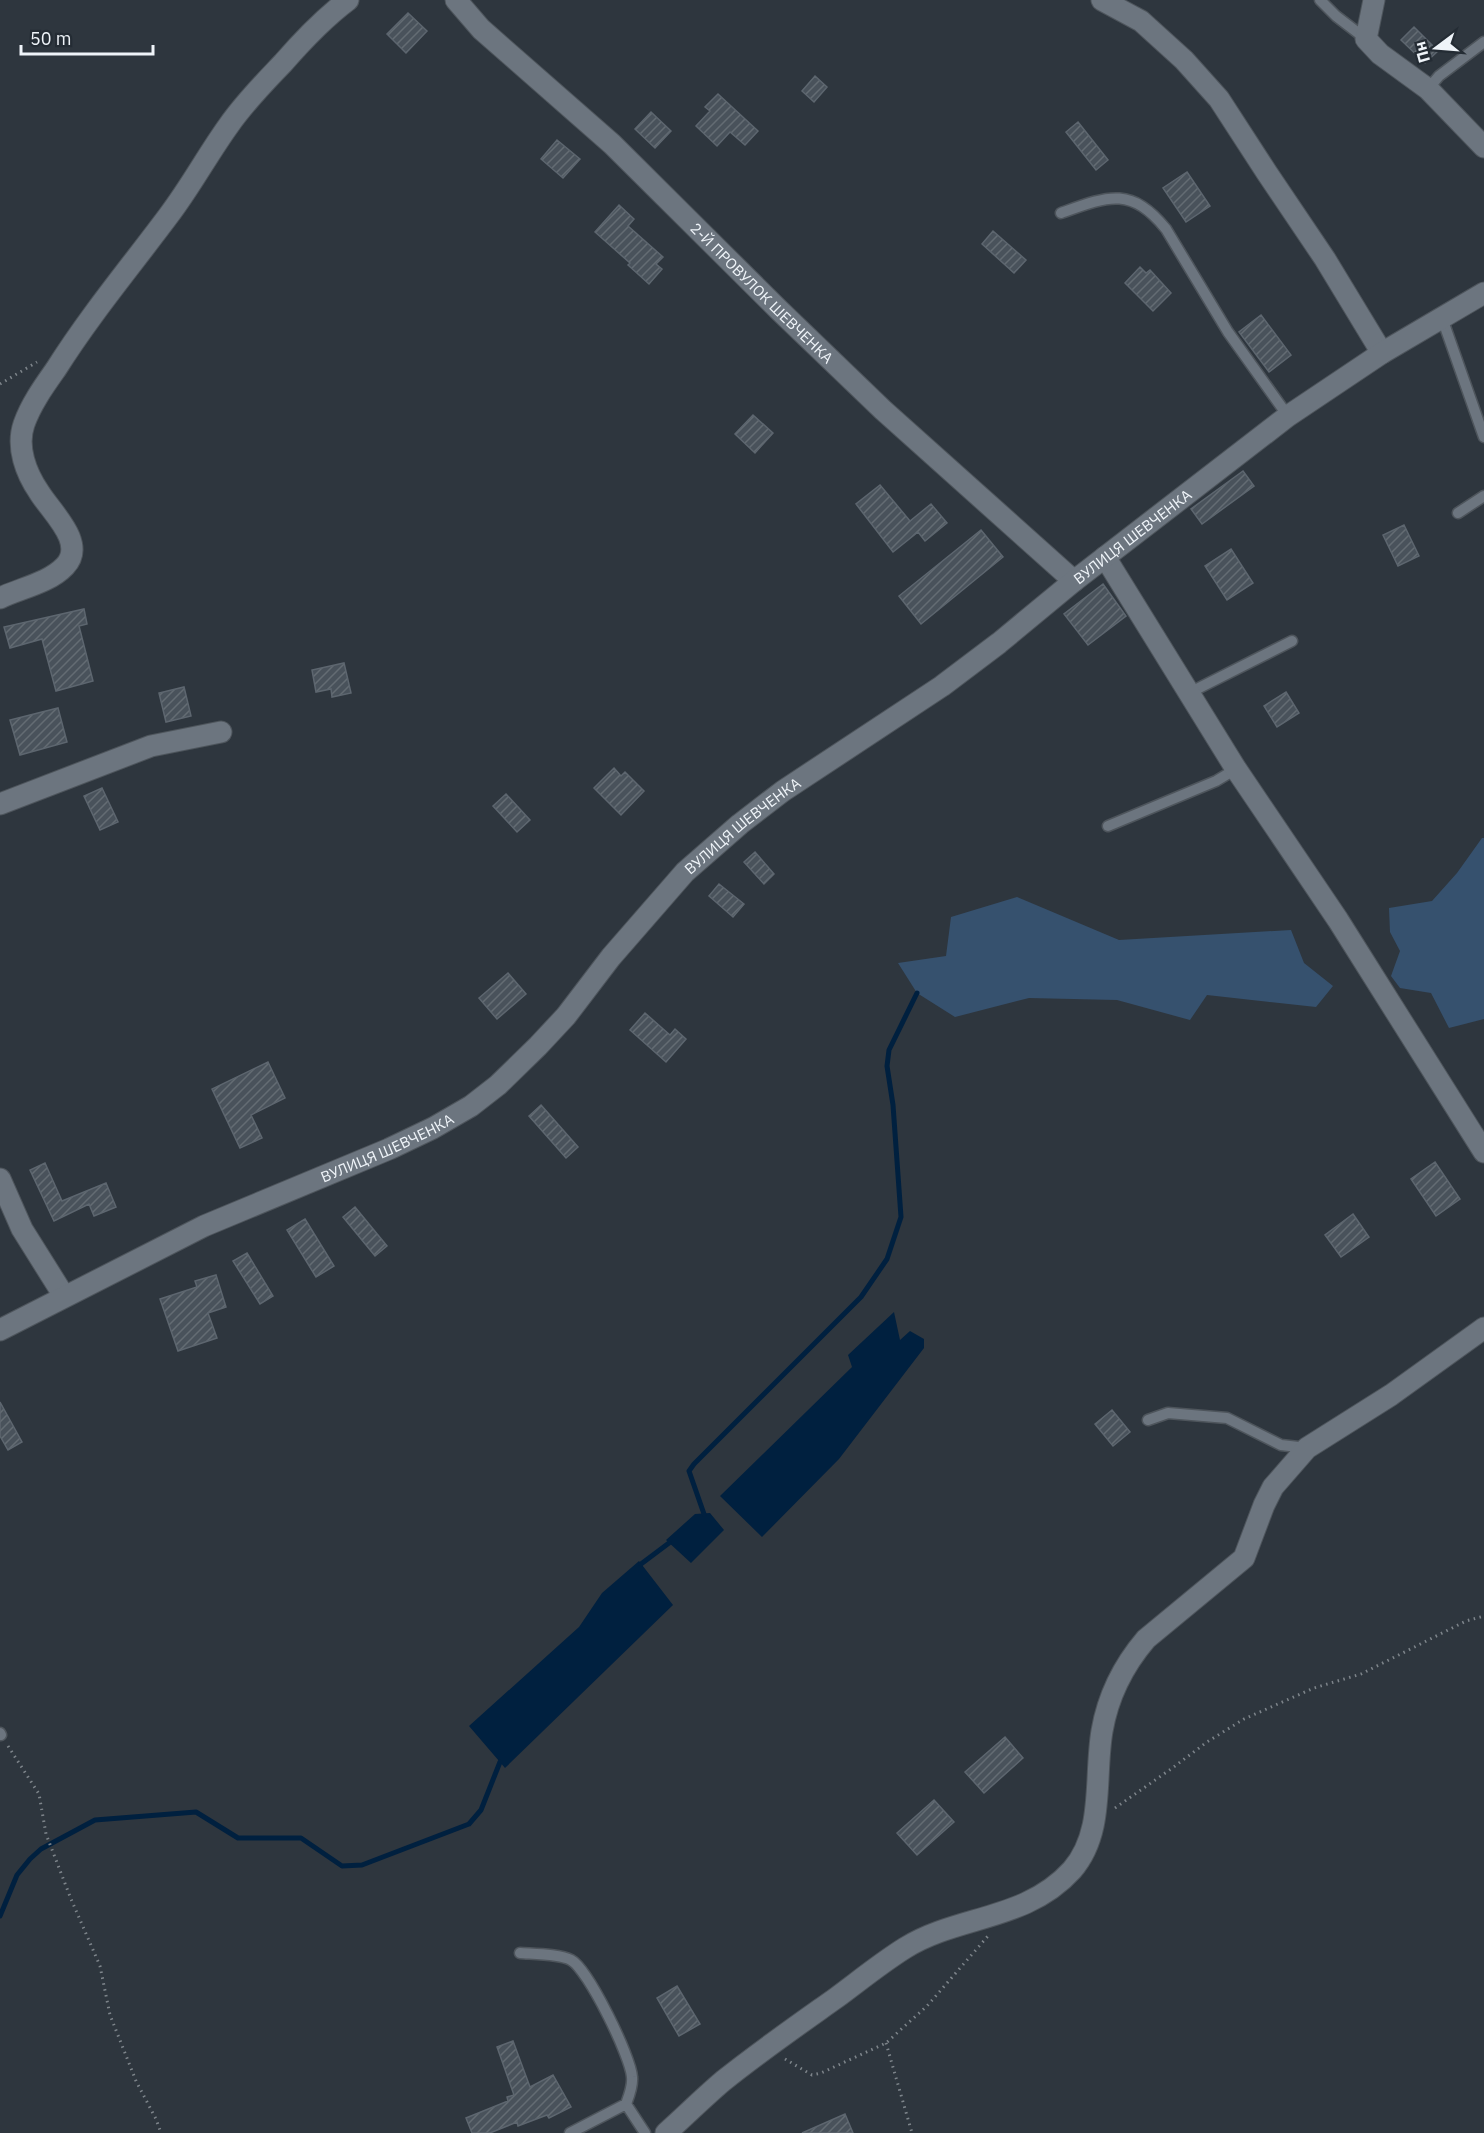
<svg xmlns="http://www.w3.org/2000/svg" width="1484" height="2133" font-family="'IBM Plex Sans',sans-serif">
<defs>
<pattern id="building-hatch" width="6" height="6" patternUnits="userSpaceOnUse" patternTransform="scale(1.5)"><rect width="6" height="6" fill="#49525b"/><path d="M-1 1l2-2M0 6l6-6M5 7l2-2" fill="none" stroke="#646c73"/></pattern>
</defs>
<rect width="100%" height="100%" fill="#2e363e"/>
<!-- green -->
<path fill="#36516e" d="M1482,838h2v181l-35,9 -18,-35 -31,-5 -9,-12 9,-25 -10,-19 -1,-24 43,-7 25,-28z
M1017,897l102,43 172,-10 13,33 29,23 -17,21 -109,-12 -17,25 -73,-20 -88,-2 -74,19 -38,-24 -19,-30 48,-7 5,-39z"/>
<!-- water -->
<path fill="#00203f" d="M894,1312l6,28 10,-9 14,8v9l-85,111 -77,78 -42,-41 132,-129 -4,-12z
M710,1513l14,17 -33,33 -25,-23 29,-26z
M639,1561l34,44 -168,163 -36,-42 110,-99 23,-34z"/>
<g fill="none" stroke-linecap="round" stroke-linejoin="round">
<!-- stream -->
<path stroke="#00203f" stroke-width="5" d="M704,1514l-15,-43 5,-7 167,-167 26,-38 14,-42 -8,-112 -6,-39 2,-16 28,-57
M641,1564l28,-21
M0,1916l17,-41 13,-16 11,-10 54,-29 101,-8 42,26h63l41,28 20,-1 107,-41 12,-14 19,-48"/>
</g>
<!-- building -->
<path fill="url(#building-hatch)" stroke="#5d666f" stroke-width="1.5" d="M408,13l19,18 -21,22 -19,-19z
M1414,27l24,24 -13,12 -24,-23z
M815,76l12,11 -13,15 -12,-11z
M718,94l40,37 -13,14 -15,-13 -13,14 -21,-20 14,-15 -5,-4z
M651,112l20,19 -16,17 -20,-19z
M1078,122l30,38 -12,10 -30,-38z
M557,140l23,19 -17,19 -22,-19z
M1187,172l23,34 -24,16 -23,-34z
M619,205l15,14 -6,7 35,31 -7,7 6,5 -13,15 -21,-19 2,-2 -35,-31z
M993,231l33,29 -12,13 -32,-29z
M1140,267l6,6 4,-3 21,23 -18,18 -28,-28z
M1261,315l30,40 -22,17 -30,-40z
M753,415l20,18 -18,20 -20,-19z
M1243,471l11,15 -52,38 -11,-15z
M880,485l30,36 21,-17 16,19 -22,18 -7,-9 -25,20 -37,-48z
M1404,525l15,31 -21,10 -15,-31z
M981,530l22,27 -82,67 -22,-28z
M1231,549l22,34 -26,17 -22,-34z
M1103,584l23,32 -38,29 -24,-31z
M84,609l3,15 -8,2 14,55 -37,10 -14,-52 -32,9 -6,-21z
M344,663l7,30 -19,4 -1,-8 -15,3 -4,-22z
M184,687l7,29 -25,6 -7,-29z
M1286,692l13,21 -22,14 -13,-21z
M58,708l9,34 -47,13 -10,-35z
M614,768l7,8 4,-4 19,19 -23,24 -27,-27z
M102,788l16,34 -18,8 -16,-34z
M506,794l24,26 -13,12 -24,-26z
M755,852l19,22 -10,10 -20,-22z
M719,884l25,20 -11,13 -24,-21z
M508,973l18,21 -29,25 -18,-21z
M645,1013l25,22 5,-6 11,10 -20,23 -36,-32z
M268,1062l17,36 -34,17 11,23 -22,10 -28,-59z
M541,1105l37,42 -12,11 -37,-42z
M1435,1162l25,37 -24,17 -25,-37z
M45,1163l17,38 44,-18 10,24 -22,9 -5,-12 -35,17 -24,-51z
M355,1207l32,39 -12,10 -32,-39z
M1353,1214l16,23 -28,20 -16,-22z
M305,1219l29,47 -18,11 -29,-47z
M247,1253l26,43 -13,8 -27,-43z
M216,1275l10,32 -18,6 9,25 -39,13 -18,-52 37,-12 -2,-6z
M0,1402l22,40 -14,8 -8,-14z
M1112,1410l18,22 -17,14 -18,-22z
M1005,1737l18,21 -39,35 -19,-21z
M934,1800l20,22 -37,33 -20,-22z
M677,1986l23,38 -21,12 -22,-38z
M513,2041l17,46 23,-12 18,32 -22,11 -2,-3 -29,11 -1,-4 -27,11h-18l-6,-15 42,-17 -1,-4 7,-2 -17,-48z
M845,2114l8,19h-51z"/>
<g fill="none" stroke-linecap="round" stroke-linejoin="round">
<!-- lane casing -->
<g stroke="#4e555c" stroke-width="13">
<path id="lane" d="M1320,0l16,16 30,23
M1428,89l11,-13 45,-34
M1061,213c47,-17 70,-27 105,16l62,103 60,84
M1442,318l42,119
M1458,513l26,-17
M1189,693l103,-52
M1108,826l108,-45 20,-12
M1148,1420l20,-7 59,5 54,27 26,3
M0,1733l1,2
M520,1953c13,1 40,1 51,7 17,9 60,97 61,117 1,9 -3,19 -6,27
M570,2133l56,-29 19,29"/>
</g>
<!-- street casing -->
<g stroke="#4e555c" stroke-width="23">
<g id="street">
<path id="s1" d="M456,0l25,29 131,115 167,166 104,100 191,171"/>
<path d="M1102,0l39,21 43,39 35,39 48,74 58,86 57,94"/>
<path d="M1374,0l-8,39 14,15 48,35 56,58"/>
<path d="M1105,557l131,212 102,151 146,232"/>
<path d="M0,598c21,-10 49,-15 65,-32 22,-23 -14,-54 -26,-74 -13,-19 -23,-45 -15,-68 7,-20 20,-38 32,-55 34,-54 75,-103 113,-154 22,-29 39,-61 60,-90 16,-23 35,-42 54,-62 20,-23 41,-45 65,-63"/>
<path d="M0,804l151,-58 70,-14"/>
<path d="M0,1179l22,50 42,67"/>
<path id="s2" d="M0,1330l204,-104 185,-77 44,-21 38,-22 27,-21 40,-39 28,-30 45,-59 74,-85 55,-48 43,-33 159,-105 57,-43 75,-62 214,-165 94,-63 102,-60"/>
<path d="M666,2133c19,-17 37,-35 57,-52 36,-29 75,-56 113,-83 23,-17 45,-35 69,-50 53,-33 121,-27 167,-78 33,-38 22,-92 30,-139 6,-35 21,-65 44,-92l98,-81 20,-53 9,-18 34,-39 84,-53 93,-67"/>
</g>
</g>
<!-- path -->
<path stroke="#7e858b" stroke-width="3" stroke-dasharray="1.5 4.5" stroke-linecap="butt" d="M0,384l37,-22
M8,1746l31,48 7,40 25,65 29,67 10,49 26,66 20,38 5,14
M1115,1808l56,-39 36,-27 37,-23 70,-31 47,-14 105,-53 18,-5
M886,2043l26,90
M785,2059l27,16 9,-2 65,-30 41,-37 61,-70"/>
<!-- lane -->
<use href="#lane" stroke="#6c757f" stroke-width="10"/>
<!-- street -->
<use href="#street" stroke="#6c757f" stroke-width="21"/>
</g>
<g text-anchor="middle" dominant-baseline="central" stroke-width="6" stroke-linejoin="round" paint-order="stroke">
<!-- street labels -->
<g font-size="15" fill="#eff4f9" stroke="#242c34">
<text stroke="none"><textPath href="#s1" startOffset="424">2-Й ПРОВУЛОК ШЕВЧЕНКА</textPath></text>
<text stroke="none"><textPath href="#s2" startOffset="1400">ВУЛИЦЯ ШЕВЧЕНКА</textPath></text>
<text stroke="none"><textPath href="#s2" startOffset="914">ВУЛИЦЯ ШЕВЧЕНКА</textPath></text>
<text stroke="none"><textPath href="#s2" startOffset="428">ВУЛИЦЯ ШЕВЧЕНКА</textPath></text>
</g>
</g>
<!-- north arrow -->
<g transform="translate(1436 48) rotate(254)" stroke="#242c34" stroke-width="4.5" paint-order="stroke">
<path d="M0-4.5L10 22L0 15L-10 22Z" fill="#eff4f9"/>
<text y="-9" font-size="16" font-weight="bold" text-anchor="middle" fill="#eff4f9">Пн</text>
</g>
<!-- scale -->
<path d="M21 45v9h132v-9" fill="none" stroke="#eff4f9" stroke-width="3"/>
<text x="30" y="45" font-size="18" fill="#eff4f9" stroke="#242c34" stroke-width="4.5" paint-order="stroke">50 m</text>
</svg>
